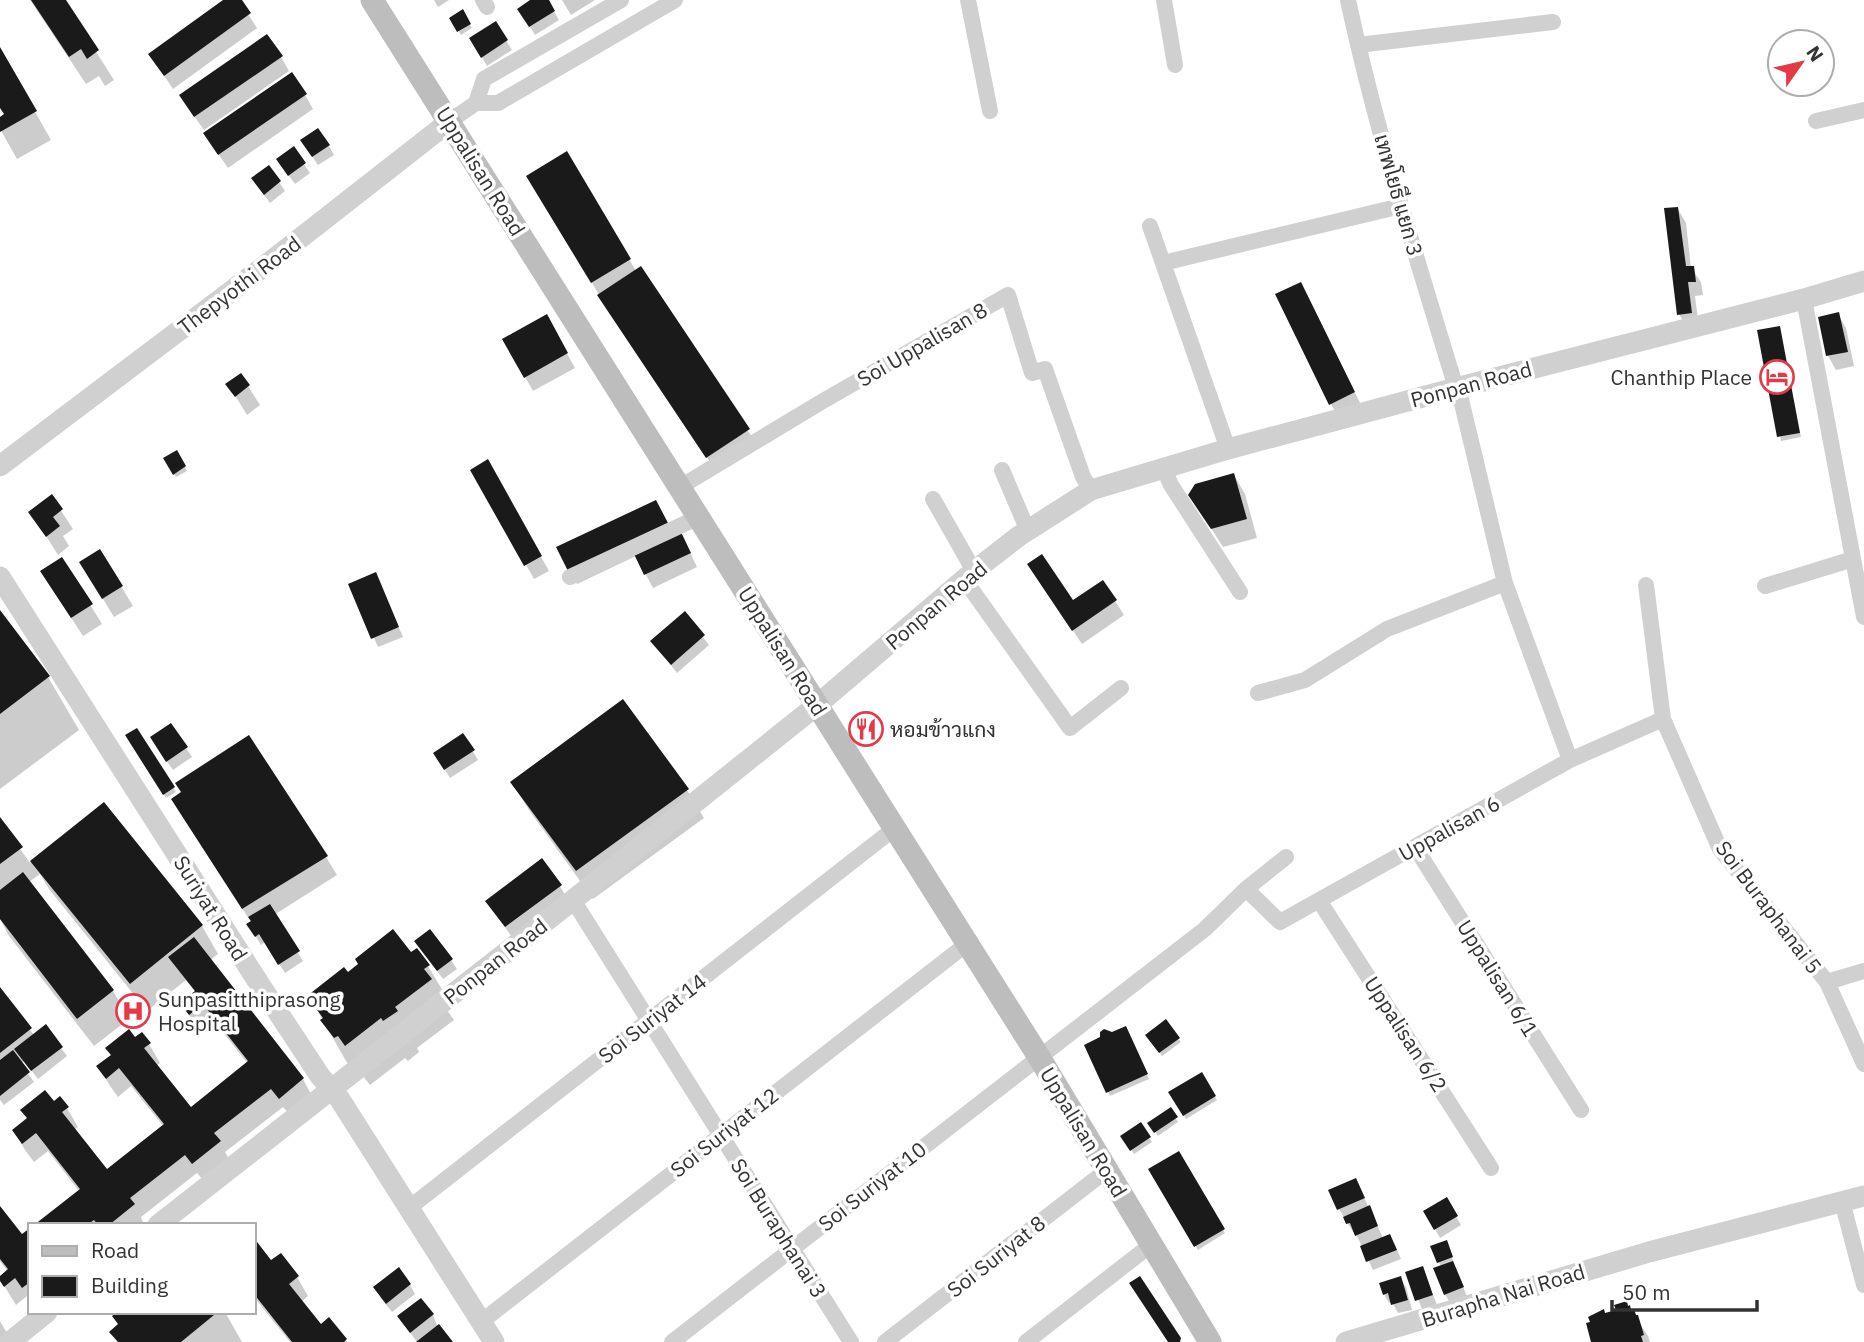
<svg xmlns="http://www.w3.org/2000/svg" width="1864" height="1342" font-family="'IBM Plex Sans',Sarabun,sans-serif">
<rect width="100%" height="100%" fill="#fff"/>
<!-- shadow -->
<path fill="#0003" d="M30,0h33l51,80 -9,6 -6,-10 -13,8z
M226,0h13l18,28 -84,61 -14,-21z
M434,0h15l-11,7z
M534,0h13l12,20 -24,15 -16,-26z
M562,0h33l-24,15z
M462,12l10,16 -11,7 -10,-17z
M496,24l16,26 -25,16 -16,-27z
M0,50l51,90 -34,19 -17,-30v-10l6,-4 -6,-11z
M281,57l8,14 -85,59 -15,-21z
M305,95l8,14 -85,59 -14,-20z
M329,146l5,9 -16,10 -10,-15z
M294,149l16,24 -15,11 -11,-15z
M567,153l69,118 121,173 -41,27 -108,-161 -79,-134z
M269,167l16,24 -15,12 -11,-15z
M1678,209l8,14 5,45 10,14 2,13 -8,1 4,31 -12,1 -8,-14z
M1308,298l54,109 -23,11 -8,-14z
M1838,314l8,14 8,38 -18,4 -8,-14z
M546,316l29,52 -42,23 -29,-52z
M1779,328l22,109 -20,4 -22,-109z
M241,375l19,30 -13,10 -19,-31z
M176,452l11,19 -11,6 -11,-18z
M488,462l61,109 -15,8 -61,-109z
M1234,475l11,19 12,44 -34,9 -21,-33z
M52,497l21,32 -10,7 6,10 -11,9 -27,-43z
M674,537l14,11 9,19 -44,21 -17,-32 -59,28 -8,-14z
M100,551l33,55 -19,11 -22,-36z
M62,559l40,65 -19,12 -30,-46z
M1038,578l34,25 31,-21 21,33 -42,29z
M380,584l23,53 -25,10 -28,-62z
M0,613l48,64 31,53 -79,59z
M685,614l24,31 -32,28 -25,-32z
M171,725l21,32 -19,13 -16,-23z
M137,730l39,62 -10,6 -39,-62z
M463,735l15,25 -28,18 -10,-16z
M512,782l175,8 17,28 -111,81 -64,-89z
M104,804l98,122 16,28 -9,7 94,118 10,19 -22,18 -8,-9 -58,45 5,9 -26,20 -7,-8 -56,44 3,8h-107l42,-34 -31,-40 -14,11 -9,-12 -11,-19 14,-11 -5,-9 30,-7 14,4 11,19 -4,3 33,41 57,-44 -33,-41 -13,11 -8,-11 -11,-19 13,-10 -5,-9 28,-8 14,4 11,19 -4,3 34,43 58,-45 -33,-42 -14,11 -8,-11 -11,-19 14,-10 -10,-13 -39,31 -98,-122 -9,-15 -11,8 84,109 16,28 -35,27 -85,-110 -9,-17v-99l30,43z
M184,818l142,39 11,18 -63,40 29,46 -18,12 -20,-31 -4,3 -13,-21 3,-2z
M560,886l8,14 -54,40 -27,-39z
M416,942l35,18 6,9 -14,10z
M428,966l24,40 -5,4 7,10 -37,28 2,4 -11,9 -3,-3 -35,27 -8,-10 -3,3 -13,-17 -37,-65 38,-22z
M0,990l34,45 27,13 6,8 -29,23 -14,-18 -3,3 13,18 -30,23 -4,-5z
M1128,1032l21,47 -39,17 -24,-51 26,-11z
M1150,1039h28l3,3 -19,14z
M1201,1074l16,26 -31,19 -15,-27z
M1170,1109l8,13 -20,14 -8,-13z
M1140,1125l12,17 -18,12 -11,-18z
M1178,1154l47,79 -27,17 -47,-80z
M1360,1189l23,49 12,7 6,14 -28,11 -18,-38h-2l-14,-23z
M1446,1199l15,26 -21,13 -15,-27z
M0,1209l22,28 8,-7v70l-3,-4 -11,9 -16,-26 8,-7 -8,-11z
M254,1241l17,22 26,14 11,19 -7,6 19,24 9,-7 18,23h-57l-36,-45z
M1446,1242l21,55 -17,6 -5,-9 -4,-27 -9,-20z
M1423,1269l14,36 -15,4 -14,-35z
M1400,1279l6,8 6,23 -14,3 -6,-11 -3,1 -5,-9z
M410,1285l5,9 -23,18 -12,-15z
M1629,1307l19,29 2,6h-57l13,-27z
M120,1312h105l17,30h-124l-6,-10 8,-6z
M433,1315l4,10 13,17h-33l-18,-25z
M0,1321l12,21h-12z"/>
<!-- building -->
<path fill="#1a1a1a" d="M31,0h35l33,50 -12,9 -6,-10 -12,8z
M223,0h19l9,13 -87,63 -16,-22z
M530,0h19l6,11 -26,16 -12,-18z
M463,9l8,15 -14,8 -8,-14z
M496,21l12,19 -27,18 -12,-20z
M267,34l16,22 -89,61 -15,-22z
M0,47l37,64 -37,21v-15l4,-3 -4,-6z
M292,72l15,22 -89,61 -15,-22z
M318,128l12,17 -18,12 -12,-17z
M294,146l12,17 -18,13 -12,-17z
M567,151l64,108 -40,24 -65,-107z
M269,165l12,16 -17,14 -13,-17z
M1678,207l8,59h8l2,16h-8l4,31 -15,2 -13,-107z
M641,266l109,163 -44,29 -109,-163z
M1301,282l54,110 -26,13 -54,-111z
M1839,312l9,40 -22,4 -8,-39z
M547,314l21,39 -44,25 -22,-39z
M1780,326l20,107 -23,4 -20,-107z
M241,373l9,12 -15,12 -10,-13z
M177,450l9,16 -13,9 -10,-17z
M488,459l54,97 -18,10 -54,-96z
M1234,473l13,46 -36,10 -23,-34 7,-11z
M52,494l11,15 -10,8 7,9 -14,11 -18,-25z
M656,500l12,23 -100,48 -12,-24z
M681,532l10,21 -47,22 -10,-21z
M100,549l23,37 -21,13 -23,-37z
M1042,554l31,46 30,-20 14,20 -45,31 -45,-67z
M62,557l31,47 -22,14 -31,-47z
M376,572l23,55 -28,12 -23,-55z
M0,610l50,66 -50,38z
M685,611l20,24 -34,30 -21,-24z
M623,699l66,90 -113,82 -66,-89z
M171,723l17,24 -22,15 -16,-25z
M137,728l38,59 -12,8 -38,-60z
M463,733l12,17 -31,20 -11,-17z
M249,735l79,121 -86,53 -71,-110 10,-7 -6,-9z
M104,802l99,123 -73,59 -100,-123z
M0,817l23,30 -23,17z
M542,858l20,27 -57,42 -20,-26z
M23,872l91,118 -37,29 -77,-100v-29z
M270,904l30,47 -22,14 -19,-31 -4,3 -9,-13 5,-3 -3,-4z
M393,929l18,23 6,-4 13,17 -6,4 8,10 -37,28 3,4 -15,10 -2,-3 -36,28 -7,-10 -4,2 -14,-18 3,-2 -16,-22 37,-29 4,5 10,-8 -3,-5z
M430,929l23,30 -16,12 -23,-30z
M194,937l110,141 -25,21 -8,-10 -57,44 7,8 -29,23 -7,-9 -55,43 5,6 -26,21h-11l-4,-5 -7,5h-53l46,-36 -44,-56 -14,11 -10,-14 15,-12 -7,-8 25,-20 9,11 6,-5 9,11 -7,5 45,57 57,-45 -45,-56 -13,11 -10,-13 15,-11 -6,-7 24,-19 6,8 7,-5 9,11 -7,5 47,59 57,-46 -45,-57 -14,11 -9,-12 15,-12 -27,-34z
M0,987l32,41 -32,25z
M1166,1019l14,19 -21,15 -14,-18z
M46,1024l17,23 -32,24 -17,-22z
M1126,1026l22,48 -42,19 -22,-48 16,-8v-5l4,-3 8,3z
M13,1050l17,22 -30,24v-36z
M1202,1072l14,24 -33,20 -15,-24z
M1171,1107l7,10 -24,16 -7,-10z
M1141,1122l10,15 -21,14 -10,-15z
M1179,1151l46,78 -31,18 -46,-78z
M1356,1178l9,20 -28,12 -9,-20z
M1447,1197l11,19 -24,14 -11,-19z
M1370,1205l8,21 -23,10 -5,-13 -4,1 -3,-7z
M0,1206l22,28 8,-6v54l-8,6 -7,-10 -11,9 -4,-6v-5l8,-7 -8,-10z
M1390,1234l7,16 -31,12 -6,-16z
M254,1238l17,22 10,-7 18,23 -10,8 32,40 8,-7 18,22 -3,3h-52l-38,-48z
M1447,1240l6,17 -16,6 -7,-17z
M1453,1261l11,26 -20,8 -11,-27z
M1423,1266l10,29 -18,6 -10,-29z
M399,1267l12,17 -25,20 -13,-17z
M1140,1276l41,62 -1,4h-12l-39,-59z
M1401,1276l7,24 -17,5 -3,-12 -5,2 -4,-12z
M421,1298l13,16 -24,19 -13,-17z
M1627,1301l1,5 2,-1 1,5 3,-1 2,6h2l6,20 -3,1 2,6h-52l-5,-19 4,-1 -2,-5 16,-8 1,4 11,-3 -2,-5z
M118,1312h94l2,3 -33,27h-63l-9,-10 9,-8 -6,-8z
M439,1324l14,18h-37z"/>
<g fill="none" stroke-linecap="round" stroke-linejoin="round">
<!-- minor -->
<path stroke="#d0d0d0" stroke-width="16" d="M483,0l4,7
M968,0l22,111
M1164,0l11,65
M1348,0c28,131 69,259 108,388
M1358,45l195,-23
M476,103l8,-24 137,-79
M450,121l26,-18h22l177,-103
M1816,121l48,-11
M1150,226l78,223
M1163,263l238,-57
M1804,299l60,318
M1458,387l47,196 65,177
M1164,469l7,16 69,107
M1002,470l26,61
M680,487l143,-86 185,-106 24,78 13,-4 38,108 8,13
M933,499l41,72
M570,577l129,-60
M964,579l106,149 51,-40
M1646,585l17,134 57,130 107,133 37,82
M1765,586l88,-27
M1258,693l47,-13 82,-51 118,-46
M1415,847l166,263
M1246,889l34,33 290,-162 93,-41
M573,900l278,442
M1320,902l171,266
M1827,982l37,-11
M1842,1201l22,84
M409,1208l486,-380
M481,1322l487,-379
M672,1342l533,-413 41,-40 40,-32
M885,1342l222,-172
M1026,1342l126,-98"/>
<!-- tertiary -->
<path stroke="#d0d0d0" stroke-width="21" d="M0,466l271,-205 179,-140
M0,577l262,411 58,88 19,22 155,244
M158,1225l415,-325 244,-195 157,-134 45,-35 72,-46 137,-41 228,-61 348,-89 60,-18
M10,1342l37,-30
M1346,1342l303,-90 215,-56"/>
<!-- secondary -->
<path stroke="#bdbdbd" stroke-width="23" d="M372,0l667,1057 171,285"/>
</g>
<!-- icons -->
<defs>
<g id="hotel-ring" transform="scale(1.75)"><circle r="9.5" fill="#fff" stroke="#e63946" stroke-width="1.5"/><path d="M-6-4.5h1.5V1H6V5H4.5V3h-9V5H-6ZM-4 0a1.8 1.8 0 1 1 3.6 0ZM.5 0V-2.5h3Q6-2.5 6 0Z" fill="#e63946"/></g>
<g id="restaurant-ring" transform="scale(1.75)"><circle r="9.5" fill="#fff" stroke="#e63946" stroke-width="1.5"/><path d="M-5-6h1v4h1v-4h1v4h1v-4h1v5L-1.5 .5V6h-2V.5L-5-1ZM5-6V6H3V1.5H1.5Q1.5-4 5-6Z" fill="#e63946"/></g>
<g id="hospital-ring" transform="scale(1.75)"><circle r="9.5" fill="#fff" stroke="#e63946" stroke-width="1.5"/><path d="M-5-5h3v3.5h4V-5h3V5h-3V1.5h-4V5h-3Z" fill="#e63946"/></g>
</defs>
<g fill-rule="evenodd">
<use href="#hotel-ring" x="1777" y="377"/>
<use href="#restaurant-ring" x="866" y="729"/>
<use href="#hospital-ring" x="133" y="1011"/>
</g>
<g text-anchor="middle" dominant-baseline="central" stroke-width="7" stroke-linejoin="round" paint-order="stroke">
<!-- street labels -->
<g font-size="21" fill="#333" stroke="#fff">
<text transform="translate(481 171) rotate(58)">Uppalisan Road</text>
<text transform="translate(1399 195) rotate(74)">เทพโยธี แยก 3</text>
<text transform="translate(239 285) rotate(-37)">Thepyothi Road</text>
<text transform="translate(922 344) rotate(-30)">Soi Uppalisan 8</text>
<text transform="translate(1471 384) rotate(-15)">Ponpan Road</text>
<text transform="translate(936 605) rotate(-40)">Ponpan Road</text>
<text transform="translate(783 651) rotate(58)">Uppalisan Road</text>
<text transform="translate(1449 828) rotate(-29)">Uppalisan 6</text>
<text transform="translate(1769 907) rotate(53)">Soi Buraphanai 5</text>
<text transform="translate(211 908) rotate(58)">Suriyat Road</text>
<text transform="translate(495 961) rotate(-38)">Ponpan Road</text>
<text transform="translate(1498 978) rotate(58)">Uppalisan 6/1</text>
<text transform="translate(652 1018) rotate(-38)">Soi Suriyat 14</text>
<text transform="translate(1406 1034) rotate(57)">Uppalisan 6/2</text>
<text transform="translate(724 1132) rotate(-38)">Soi Suriyat 12</text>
<text transform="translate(1084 1132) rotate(59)">Uppalisan Road</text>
<text transform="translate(872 1186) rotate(-38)">Soi Suriyat 10</text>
<text transform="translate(779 1228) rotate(58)">Soi Buraphanai 3</text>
<text transform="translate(996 1256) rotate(-38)">Soi Suriyat 8</text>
<text transform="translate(1503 1295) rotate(-17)">Burapha Nai Road</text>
</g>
<!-- poi labels -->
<g font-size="21" fill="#333" stroke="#fff" text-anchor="start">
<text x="1752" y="377" text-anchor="end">Chanthip Place</text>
<text x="890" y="729">หอมข้าวแกง</text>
<text x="158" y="999">Sunpasitthiprasong<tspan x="158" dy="24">Hospital</tspan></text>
</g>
</g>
<!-- legend -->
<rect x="28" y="1223" width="228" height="91" fill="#ffffff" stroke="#adadad" stroke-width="2"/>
<rect x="42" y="1246" width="35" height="10" fill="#bdbdbd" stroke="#adadad" stroke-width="2"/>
<text x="91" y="1258" font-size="21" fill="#333333">Road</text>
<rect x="42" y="1276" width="35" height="21" fill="#1a1a1a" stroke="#adadad" stroke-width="2"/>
<text x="91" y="1293" font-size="21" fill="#333333">Building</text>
<!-- north arrow -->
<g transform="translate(1801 63) rotate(56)"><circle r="33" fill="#ffffff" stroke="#adadad" stroke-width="2"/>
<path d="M0-5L12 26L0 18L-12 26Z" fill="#e63946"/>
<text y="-10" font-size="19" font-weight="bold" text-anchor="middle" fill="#333333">N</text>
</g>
<!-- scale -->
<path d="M1612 1300v10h145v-10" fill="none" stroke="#333333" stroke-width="3.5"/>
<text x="1622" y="1300" font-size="21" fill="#333333" stroke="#ffffff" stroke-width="5" paint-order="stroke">50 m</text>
</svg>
